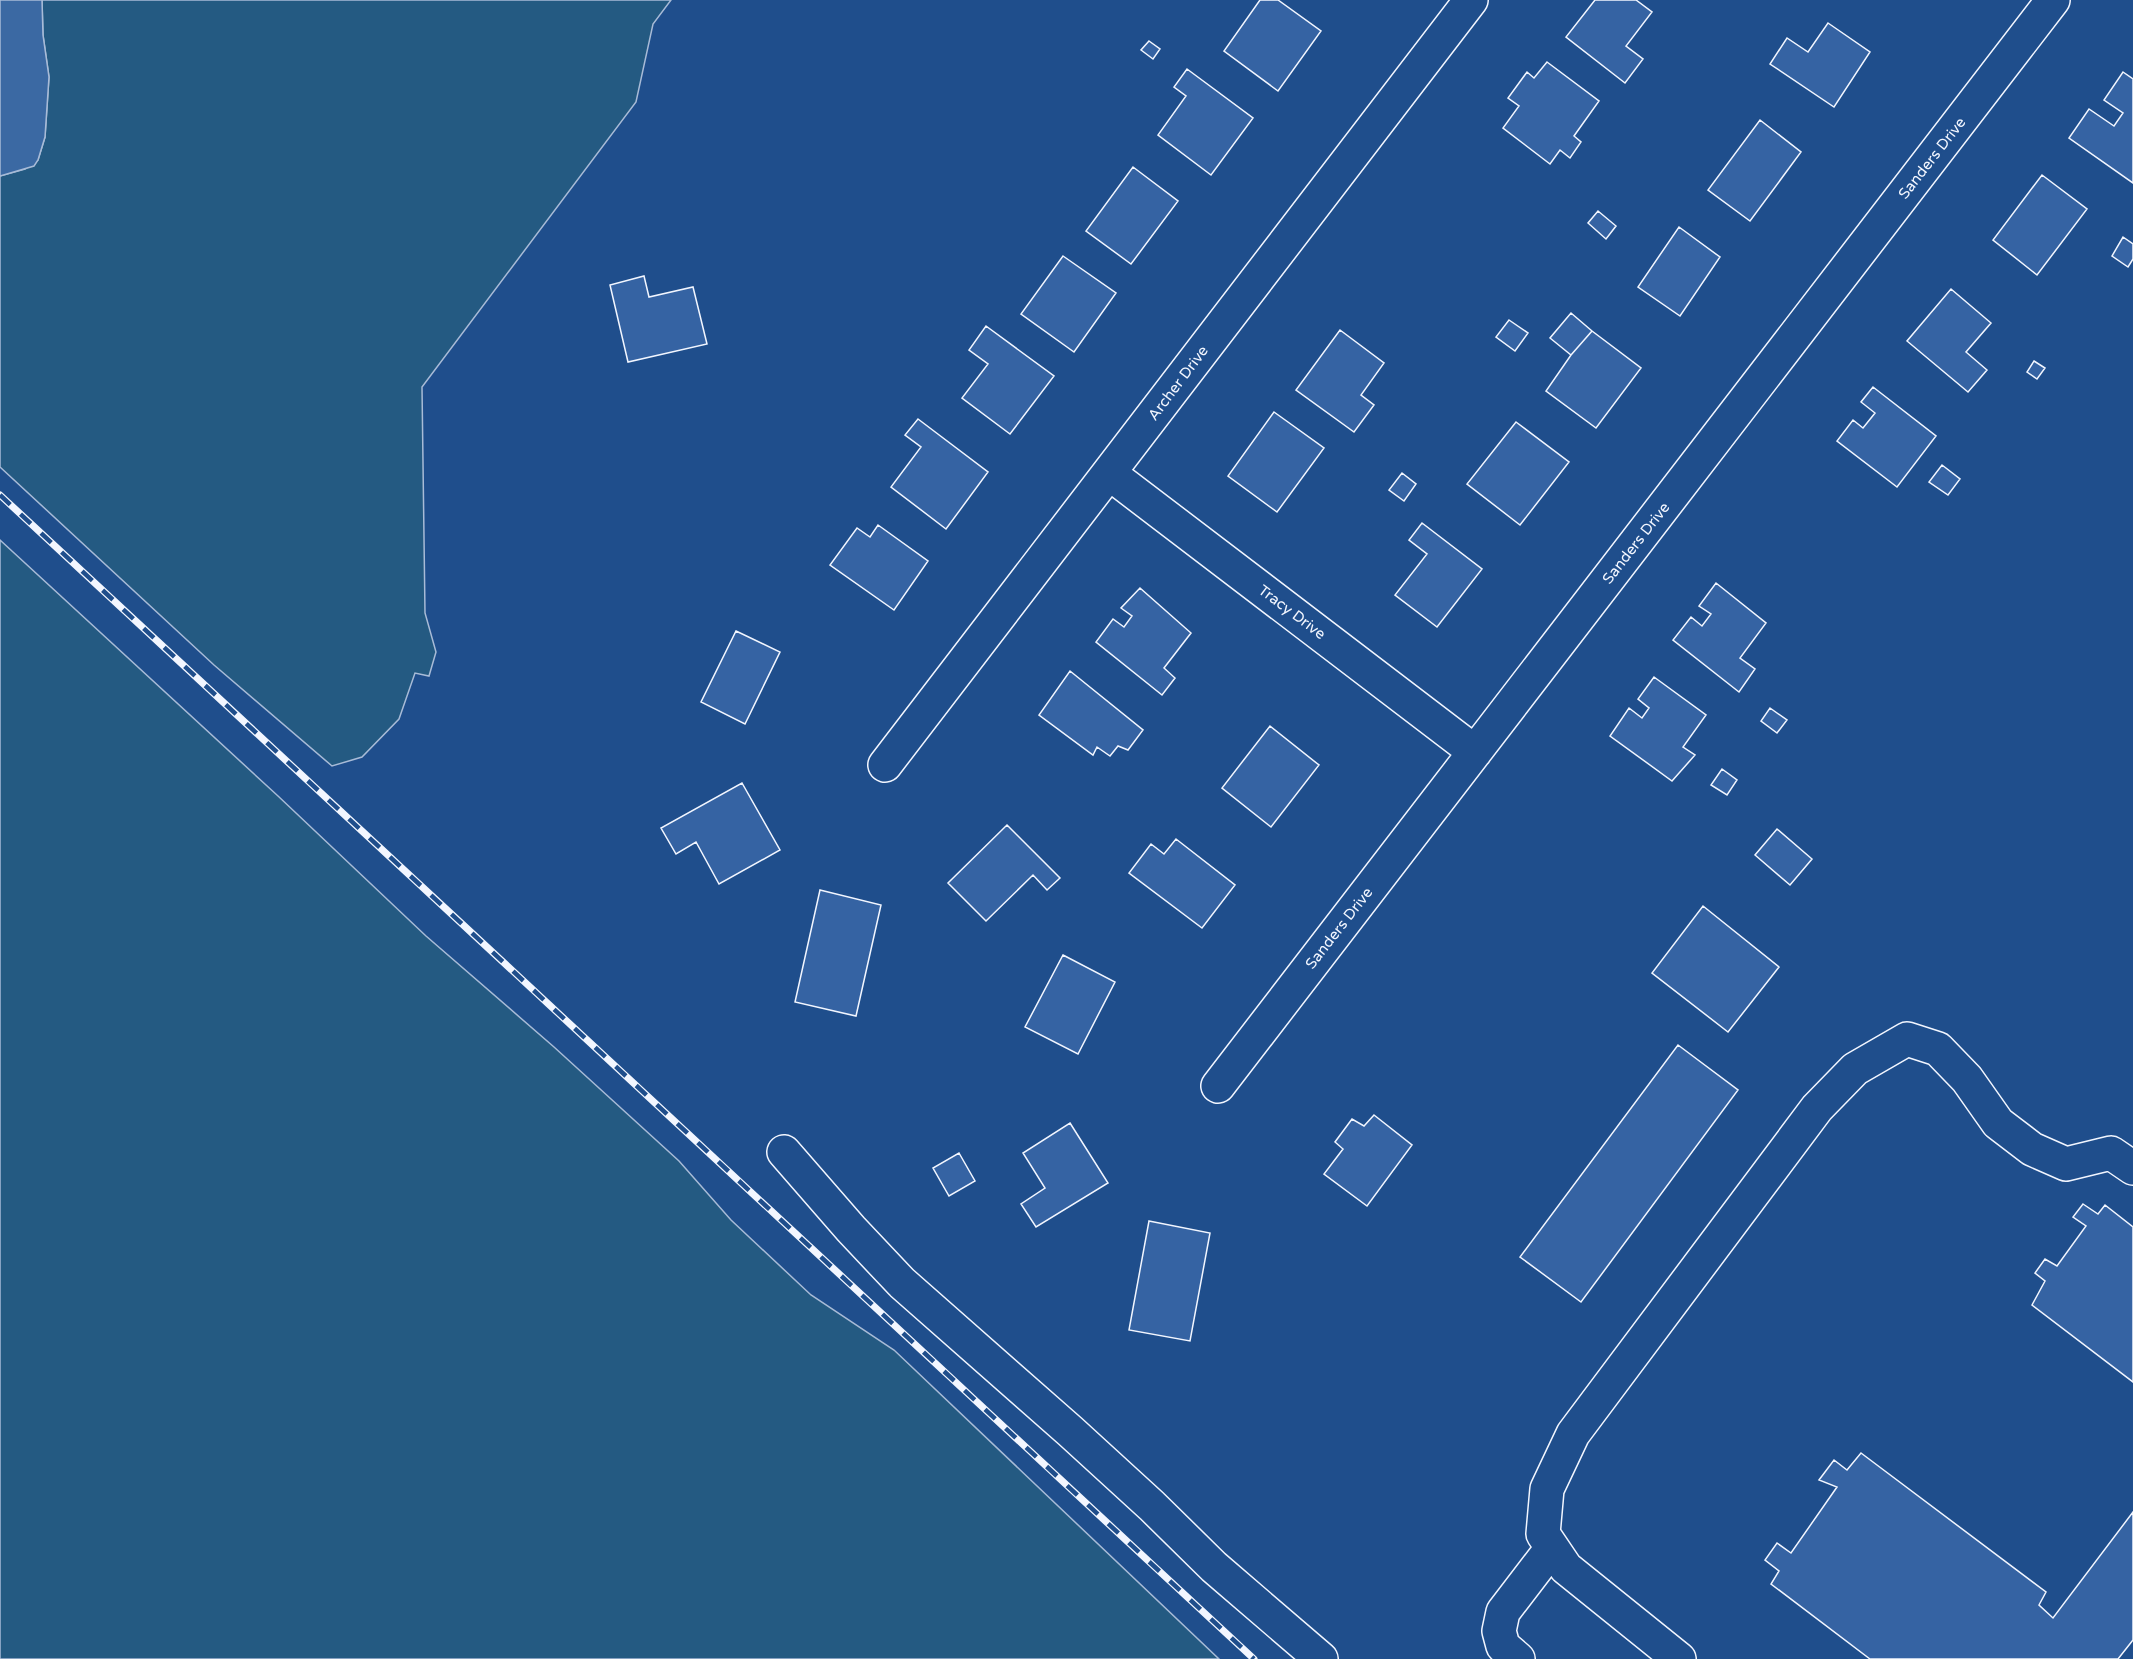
<svg xmlns="http://www.w3.org/2000/svg" width="2133" height="1659" font-family="'Varela Round',sans-serif">
<rect width="100%" height="100%" fill="#1f4e8c"/>
<!-- green -->
<path fill="#245a82" stroke="#a8bbd7" stroke-width="1.5" d="M42,0h629l-18,24 -17,78 -214,285 3,226 11,39 -7,24 -14,-3 -16,46 -37,38 -30,9 -118,-101 -214,-198v-291l25,-7 13,-9 7,-23 4,-60 -6,-42z
M0,540l278,256 148,140 128,111 125,114 52,59 80,75 83,55 325,309h-1219z"/>
<!-- water -->
<path fill="#3b69a3" stroke="#a8bbd7" stroke-width="1.5" d="M0,0h42l1,35 6,42 -4,60 -7,23 -4,6 -34,10z"/>
<!-- building -->
<path fill="#3563a3" stroke="#f2f6ff" stroke-width="1.5" d="M1260,0h18l43,31 -43,60 -54,-40z
M1595,0h41l16,12 -26,34 17,13 -18,24 -59,-46z
M1828,23l42,29 -36,55 -64,-43 17,-26 21,14z
M1149,41l11,8 -7,10 -12,-9z
M1547,62l52,39 -25,35 7,6 -11,16 -10,-8 -10,14 -47,-36 16,-22 -11,-8 19,-26 7,6z
M1187,69l66,49 -42,57 -53,-40 28,-39 -12,-9z
M2123,72l10,7v104l-64,-45 20,-29 25,17 9,-13 -19,-13z
M1760,120l41,32 -51,69 -42,-31z
M1133,167l45,34 -47,63 -45,-33z
M2042,175l45,34 -50,66 -44,-35z
M1598,211l18,15 -10,13 -18,-16z
M1679,227l41,30 -40,59 -42,-29z
M2123,237l10,7v15l-5,8 -16,-11z
M1063,256l53,37 -42,59 -53,-38z
M644,276l5,21 44,-10 14,57 -79,18 -18,-77z
M1951,289l40,34 -25,29 21,18 -19,22 -61,-51z
M1571,313l21,18 -21,24 -21,-17z
M1509,320l19,13 -13,18 -19,-14z
M986,326l68,50 -44,58 -48,-36 26,-34 -19,-14z
M1340,330l44,33 -23,32 13,10 -20,27 -58,-42z
M1592,331l49,37 -45,60 -50,-37 25,-36z
M2034,361l11,7 -8,11 -10,-7z
M1873,387l63,49 -39,51 -60,-46 16,-21 10,8 12,-15 -14,-11z
M1274,412l50,36 -47,64 -49,-36z
M918,419l70,53 -42,57 -55,-42 30,-40 -16,-12z
M1516,422l53,40 -49,63 -53,-41z
M1942,465l18,14 -12,16 -19,-13z
M1402,473l14,11 -12,17 -15,-11z
M1422,523l60,46 -45,58 -42,-32 32,-41 -18,-14z
M878,525l50,36 -34,49 -64,-45 27,-37 13,9z
M1716,583l50,40 -26,35 15,11 -16,23 -66,-52 18,-23 11,9 9,-12 -12,-8z
M1140,588l51,45 -27,35 11,10 -13,17 -66,-53 17,-23 11,8 8,-11 -11,-8z
M736,631l44,21 -35,72 -44,-22z
M1070,671l73,59 -15,20 -10,-4 -8,10 -13,-9 -4,8 -54,-40z
M1654,677l52,38 -23,32 12,8 -23,26 -62,-45 19,-28 13,10 7,-10 -11,-9z
M1770,708l17,12 -10,13 -16,-12z
M1270,726l49,39 -48,62 -49,-39z
M1722,769l15,11 -10,15 -16,-10z
M742,783l38,67 -61,34 -23,-42 -20,12 -15,-26z
M1007,825l53,53 -13,12 -14,-15 -47,46 -38,-38z
M1777,829l35,30 -22,26 -35,-30z
M1176,839l59,46 -33,43 -73,-55 22,-29 13,10z
M820,890l61,15 -25,111 -61,-14z
M1703,906l76,61 -51,65 -76,-59z
M1063,955l52,27 -37,72 -53,-27z
M1678,1045l60,45 -157,212 -61,-45z
M1374,1115l38,30 -45,61 -43,-32 19,-25 -8,-7 17,-23 12,7z
M1070,1123l38,60 -72,44 -15,-23 24,-16 -22,-35z
M959,1153l16,28 -26,15 -16,-28z
M2083,1204l15,10 7,-9 28,22v155l-101,-77 13,-24 -10,-8 10,-14 12,7 29,-40 -13,-9z
M1149,1221l61,12 -20,108 -61,-11z
M1861,1453l185,139 -7,13 14,13 80,-106v128l-15,19h-248l-99,-75 8,-13 -14,-11 12,-17 14,10 46,-66 -18,-7 15,-20 13,10z"/>
<g fill="none" stroke-linecap="round" stroke-linejoin="round">
<!-- minor casing -->
<g stroke="#f2f6ff" stroke-width="36">
<path id="minor" d="M1109,473l366,279
M885,765l586,-765
M1218,1086l835,-1086
M784,1152l67,77 51,54 168,148 82,75 62,61 107,92
M1518,1659l-15,-13 -4,-15 4,-19 49,-64
M1679,1659l-113,-91 -23,-34 4,-45 26,-55 244,-326 38,-39 52,-30 31,10 29,30 31,44 34,26 34,15 45,-11 22,15"/>
</g>
<!-- minor -->
<use href="#minor" stroke="#1f4e8c" stroke-width="33"/>
<!-- rail casing -->
<g stroke="#f2f6ff" stroke-width="7">
<path id="rail" d="M0,495l1254,1164"/>
</g>
<!-- rail -->
<use href="#rail" stroke="#1f4e8c" stroke-width="4.5" stroke-dasharray="14" stroke-linecap="butt"/>
</g>
<g text-anchor="middle" dominant-baseline="central" stroke-width="4.5" stroke-linejoin="round" paint-order="stroke">
<!-- street labels -->
<g font-size="15" fill="#f2f6ff" stroke="#1f4e8c">
<text transform="translate(1932 158) rotate(-52)">Sanders Drive</text>
<text transform="translate(1178 383) rotate(-53)">Archer Drive</text>
<text transform="translate(1636 543) rotate(-52)">Sanders Drive</text>
<text transform="translate(1292 612) rotate(37)">Tracy Drive</text>
<text transform="translate(1339 928) rotate(-52)">Sanders Drive</text>
</g>
</g>
</svg>
